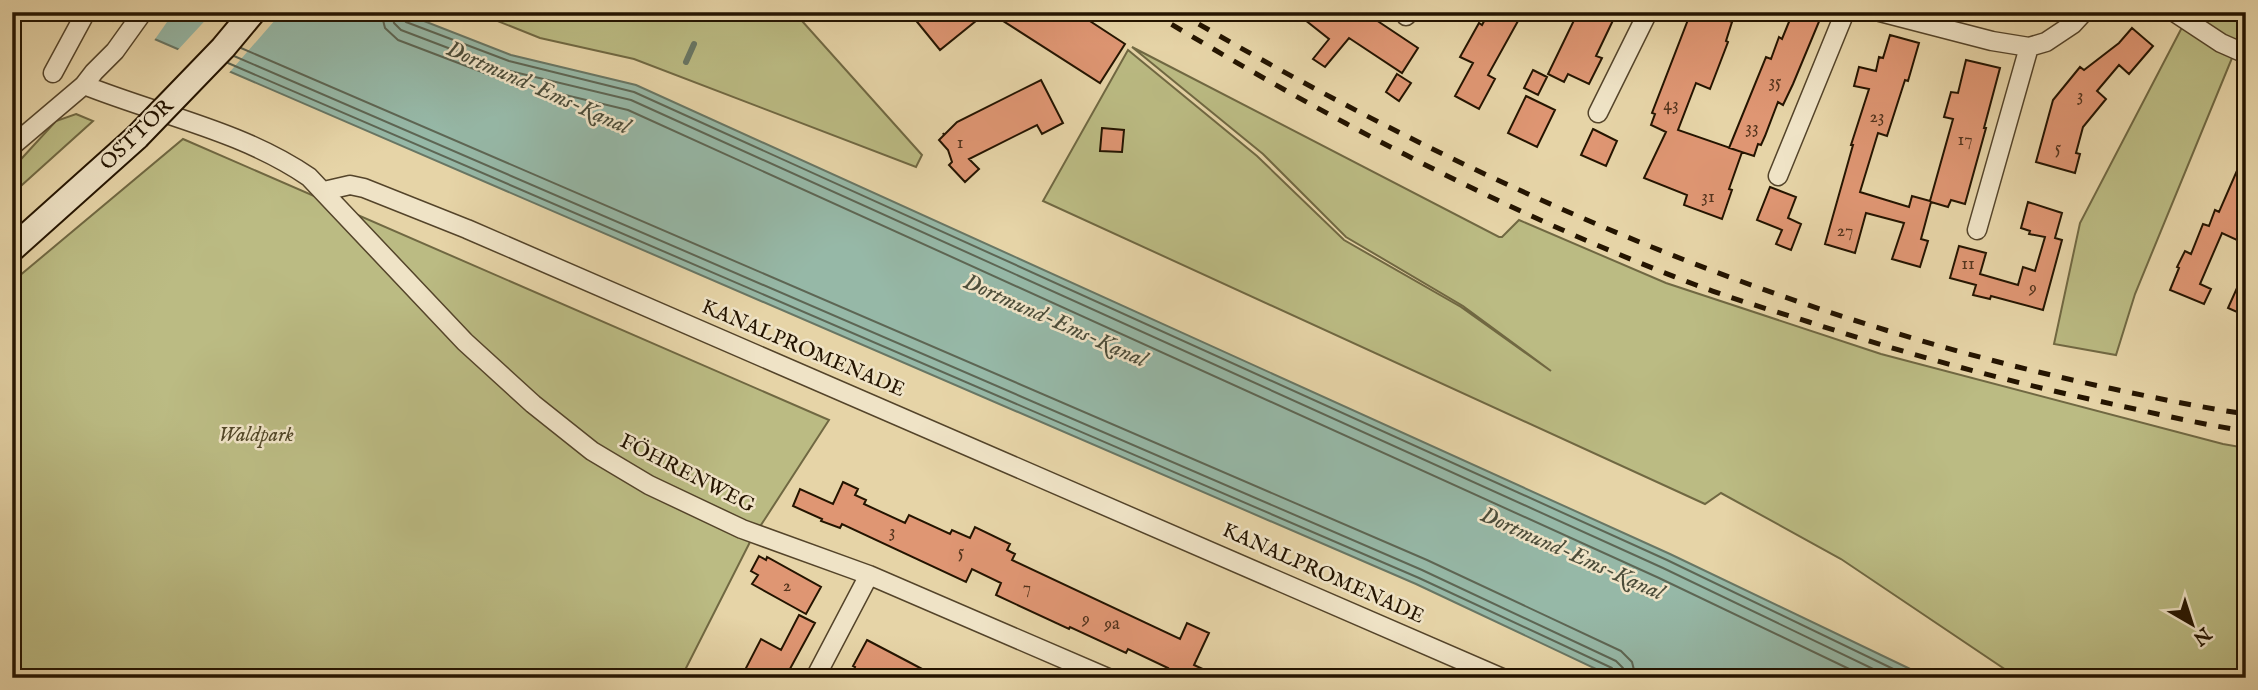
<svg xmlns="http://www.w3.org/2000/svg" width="2258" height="690" font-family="'IM FELL English',serif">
<rect width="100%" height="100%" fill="#e6d4a7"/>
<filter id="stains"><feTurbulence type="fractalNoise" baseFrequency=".00286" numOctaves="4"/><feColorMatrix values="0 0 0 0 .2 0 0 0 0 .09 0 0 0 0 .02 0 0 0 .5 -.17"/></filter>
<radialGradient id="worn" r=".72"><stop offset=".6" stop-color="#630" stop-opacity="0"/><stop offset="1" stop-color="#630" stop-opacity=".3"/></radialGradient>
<!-- green -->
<path fill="#bbbb83" stroke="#706842" stroke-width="2" d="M475,12h319l128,143 -6,12 -282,-108 -94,-21z
M2190,12h56v12l-111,270 -19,61 -62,-11 26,-121z
M1132,47l367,190h3l17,-17 147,63 215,71 342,90 23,4v230h-228l-177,-119 -120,-66 -16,11 -662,-303 85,-151 129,106 87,84 117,67 90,64 -88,-65 -117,-69 -83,-83z
M76,114l17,7 -81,73v-25l44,-48z
M183,139l646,281 -79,122 -69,136h-669v-396z"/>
<!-- water -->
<path fill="#96b8a7" stroke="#687664" stroke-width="2" d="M92,12h309l110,43 125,30 1034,469 259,124h-314l-199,-94z"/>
<!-- pier -->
<path fill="#e6d4a7" d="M120,12h54l-21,30 -41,-18z
M213,12h69l-54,62 -52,-22z"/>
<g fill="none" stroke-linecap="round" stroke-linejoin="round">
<!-- shore -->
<path stroke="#5d6654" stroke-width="2" d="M381,12l4,16 13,12 105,40 125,30 1031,468 209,100
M392,12l2,11 7,7 105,40 125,30 1032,468 229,110
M401,12l1,6 4,4 103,39 125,31 1033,468 245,118
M241,48l1186,512 194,91 11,11 4,16
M234,56l1188,514 194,91 7,7 2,10
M228,63l1191,515 193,90 4,5v5"/>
<!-- stream -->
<path stroke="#687664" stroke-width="6" d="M686,62l8,-18"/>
</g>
<!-- building -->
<path fill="#df9673" stroke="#241400" stroke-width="2" d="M909,12h78l-47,38z
M989,12h87l49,32 -25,39z
M1295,12h69l54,36 -16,25 -53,-35 -24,29 -12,-8 16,-20z
M1489,12h34l-35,63 7,4 -16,30 -24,-13 18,-33 -13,-6 19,-34 3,2z
M1578,12h39l-21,44 6,2 -13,26 -21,-10 -4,8 -16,-8z
M1691,12h33l-2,6 10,4 -6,19 2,1 -18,47 -14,-6 -18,47 64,22 -13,37 3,1 -10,29 -38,-14 3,-10 -43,-17 22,-46 -15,-7 4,-11 -3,-1z
M1793,12h30l-30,72 -10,21 -5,-3 -13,34 -4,9 -3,-1 -4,12 -25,-8 37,-91 5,2 8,-22 3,2z
M2132,28l21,18 -24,28 -10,-9 -22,26 9,8 -23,28 -7,26 4,1 -5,19 -39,-11 17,-62 27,-33 4,3 35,-27z
M1890,35l29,8 -11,38 -3,-1 -18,56 -9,-3 -18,59 49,15 3,-11 18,5 23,-82 -9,-2 7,-25 7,1 8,-33 34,8 -16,60h2l-21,76 -14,-4 -3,7 -17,-5 -10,37 7,2 -8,26 -28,-8 12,-36 -38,-10 -11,40 -30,-9 28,-99h-2l18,-56 -15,-3 5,-19 17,4 3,-14 4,1z
M1533,70l14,7 -9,18 -14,-7z
M1397,74l14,9 -12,18 -13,-9z
M1041,80l22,43 -21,11 -5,-9 -68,34 10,10 -14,13 -16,-17 3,-3 -4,-12 -9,-10 5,-5 -1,-2 1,2 13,-13z
M1526,96l29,14 -18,37 -29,-14z
M1102,128l22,2 -2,22 -22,-1z
M1593,129l24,12 -11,25 -25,-11z
M2246,150v76l-7,15 -17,-8 -22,51 11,5 -7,15 -34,-14 9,-22 -2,-1 8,-16 6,3 12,-30 6,2 6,-16 4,2z
M1770,187l26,10 -8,21 13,6 -10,26 -15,-6 6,-14 -25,-10z
M2028,202l34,11 -7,25 7,2 -19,70 -52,-14 -1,3 -17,-4 3,-10 -26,-7 9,-32 27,7 -6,21 38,11 5,-18 12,4 10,-34 -16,-3 1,-3 -9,-3z
M2246,268v48l-18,-8z
M843,482l15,7 -3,6 11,5 -2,4 41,19 4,-8 41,19 2,-4 18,8 5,-11 35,17 -3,6 8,4 -3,6 168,79 7,-16 22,10 -15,32 28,13h-43l-13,-6 2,-4 -40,-19 -2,4 -56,-26 -1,2 -73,-34 5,-12 -29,-14 -6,13 -124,-58 -2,4 -19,-7 1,-2 -29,-13 7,-17 33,15z
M759,556l7,4 1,-3 54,30 -15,27 -54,-30 6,-9 -7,-4z
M799,615l16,8 -30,55h-21l-18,-10 15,-29 20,11z
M867,640l40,21 32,17h-89l5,-11 -2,-1z"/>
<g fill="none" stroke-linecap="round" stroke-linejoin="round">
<!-- street casing -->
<g stroke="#54442a" stroke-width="21">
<path id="street" d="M1880,12l112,29 37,6 17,-5 27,-18 11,-12
M2174,12l47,31 25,11
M1406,16l4,-4
M53,73l33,-61
M84,85c75,30 158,46 225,92l156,165 68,62 59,47 57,34 93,44 127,46 239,103
M1598,113l50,-101
M12,146l72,-61 10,-13 21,-21 28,-39
M1778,176l67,-164
M324,191l26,-6 14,3 103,41 1035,449
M1977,230l52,-183
M815,678l54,-103"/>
</g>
<!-- secondary casing -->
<g stroke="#241400" stroke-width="28">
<path id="secondary" d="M12,249l125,-112"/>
</g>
<!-- street -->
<use href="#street" stroke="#efe3c6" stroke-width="18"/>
<!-- secondary -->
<use href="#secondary" stroke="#efe3c6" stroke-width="24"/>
<!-- rail -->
<path stroke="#241400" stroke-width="5" stroke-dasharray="12 12" stroke-linecap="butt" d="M1151,12c174,105 355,201 545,273 37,14 75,25 113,37 92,30 185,56 280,77 52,11 104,24 157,32
M1178,12c291,170 596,304 926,375 47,10 94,20 142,27"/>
<!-- secondary-bridge casing -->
<g stroke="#241400" stroke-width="28" stroke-linecap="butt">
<path id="secondary-bridge" d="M137,137l86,-89 30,-36"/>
</g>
<!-- secondary-bridge -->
<use href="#secondary-bridge" stroke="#efe3c6" stroke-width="24"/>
</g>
<g text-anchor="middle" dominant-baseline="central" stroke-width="5" stroke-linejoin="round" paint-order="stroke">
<!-- number labels -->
<g font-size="18" fill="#53341d">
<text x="1775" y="82">35</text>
<text x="2080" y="96">3</text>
<text x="1671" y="105">43</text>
<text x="1877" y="117">23</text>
<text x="1752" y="128">33</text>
<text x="1965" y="140">17</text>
<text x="960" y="143">1</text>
<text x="2058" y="148">5</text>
<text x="1708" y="197">31</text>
<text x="1845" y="231">27</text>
<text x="1968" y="264">11</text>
<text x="2033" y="288">9</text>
<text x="892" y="532">3</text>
<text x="961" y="552">5</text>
<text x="787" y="586">2</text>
<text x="1027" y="588">7</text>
<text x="1086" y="619">9</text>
<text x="1112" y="624">9a</text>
</g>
<!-- street labels -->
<g font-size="21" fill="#241400" stroke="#efe3c6">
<text transform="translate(137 135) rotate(-44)">OSTTOR</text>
<text transform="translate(803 349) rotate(23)">KANALPROMENADE</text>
<text transform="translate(687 474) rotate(27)">FÖHRENWEG</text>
<text transform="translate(1323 574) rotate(24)">KANALPROMENADE</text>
</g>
<!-- park labels -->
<g font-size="21" font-style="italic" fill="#514627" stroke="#efe3c6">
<text x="256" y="435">Waldpark</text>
</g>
<!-- water labels -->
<g font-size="23" font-style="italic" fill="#4c4d3a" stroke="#efe3c6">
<text transform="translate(538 88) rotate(24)">Dortmund-Ems-Kanal</text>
<text transform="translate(1055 321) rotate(24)">Dortmund-Ems-Kanal</text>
<text transform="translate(1572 554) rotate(24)">Dortmund-Ems-Kanal</text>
</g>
</g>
<!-- margin -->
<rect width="2258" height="690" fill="none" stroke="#e6d4a7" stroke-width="42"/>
<rect x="14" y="14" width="2230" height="662" fill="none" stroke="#241400" stroke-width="3.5"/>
<rect x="21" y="21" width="2216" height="648" fill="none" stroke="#241400" stroke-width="2"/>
<!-- north arrow -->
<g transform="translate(2192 624) rotate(141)" stroke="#efe3c6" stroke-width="5" paint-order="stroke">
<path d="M0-5L12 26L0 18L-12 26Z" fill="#241400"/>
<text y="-10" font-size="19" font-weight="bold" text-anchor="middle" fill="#241400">N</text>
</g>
<rect width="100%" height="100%" filter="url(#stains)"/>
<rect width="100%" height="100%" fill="url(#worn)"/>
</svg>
